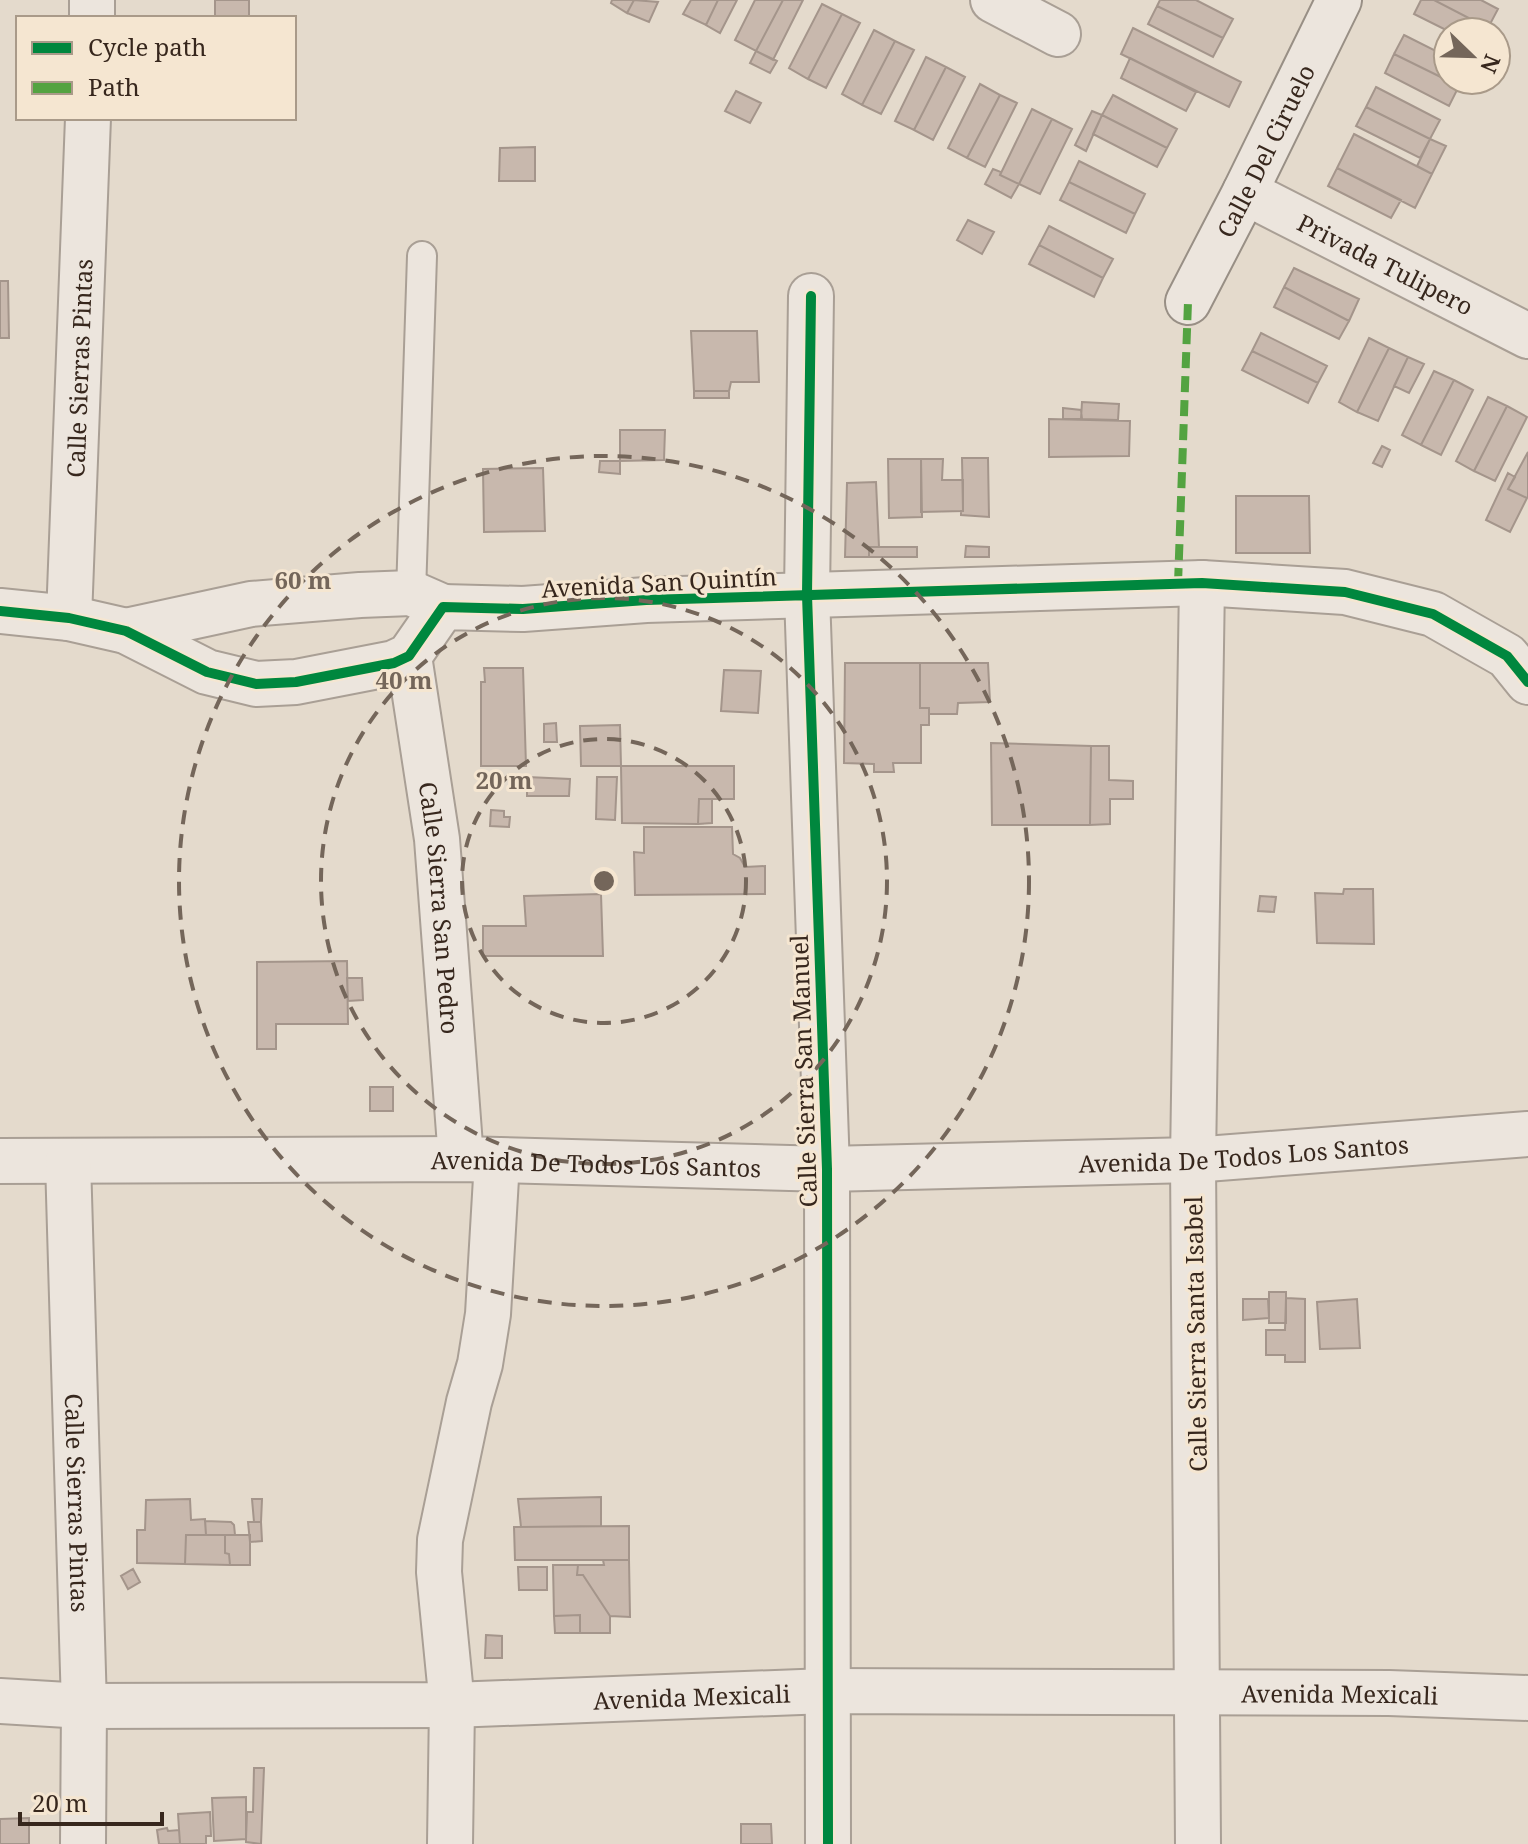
<svg xmlns="http://www.w3.org/2000/svg" width="1528" height="1844" font-family="'Noto Serif',serif">
<rect width="100%" height="100%" fill="#e4dacc"/>
<!-- building -->
<path fill="#c8b8ad" stroke="#a4958b" stroke-width="2" d="M215,0h34v18h-34z
M612,0h22l-7,13 -16,-10z
M634,0l24,2 -9,20 -22,-9z
M691,0h27l-12,25 -23,-11z
M718,0h19l-17,33 -14,-8z
M755,0h28l-27,51 -21,-11z
M783,0h20l-30,60 -17,-9z
M1160,0h36l37,19 -10,19 -66,-32z
M1421,0h13l54,28 -2,4h-36l-36,-18z
M1434,0h47l17,9 -10,19z
M822,4l20,10 -34,65 -19,-11z
M1157,6l66,32 -10,19 -65,-33z
M842,14l18,9 -34,65 -18,-9z
M1133,28l108,54 -12,25 -108,-53z
M874,30l21,11 -33,64 -20,-11z
M1404,35l44,22v23h14l-3,6 -65,-32z
M895,41l19,9 -33,64 -19,-9z
M756,51l21,10 -7,12 -20,-10z
M1394,54l65,32 -10,20 -64,-33z
M926,57l20,10 -32,63 -19,-9z
M1130,58l66,34 -10,19 -65,-33z
M946,67l19,10 -32,63 -19,-10z
M980,84l20,11 -33,63 -19,-10z
M1376,87l64,33 -10,19 -64,-32z
M736,91l25,12 -11,20 -25,-12z
M1000,95l17,8 -32,64 -18,-9z
M1113,95l64,34 -10,19 -65,-33z
M1366,107l64,32 -10,19 -64,-32z
M1032,109l20,10 -33,65 -19,-9z
M1092,111l10,4 -16,36 -11,-6z
M1102,115l65,33 -10,19 -64,-33z
M1052,119l20,10 -32,65 -21,-10z
M1354,134l78,40 -17,34 -78,-40z
M1430,139l16,7 -14,28 -15,-8z
M535,147v34h-36l1,-33z
M1079,161l66,33 -10,20 -66,-32z
M1337,168l64,32 -10,18 -63,-32z
M993,169l8,3 -1,3 19,9 -8,14 -26,-14z
M1069,182l66,32 -9,19 -66,-33z
M968,220l26,12 -12,22 -25,-14z
M1049,226l64,33 -10,19 -64,-33z
M1039,245l64,33 -9,19 -65,-33z
M1294,268l65,31 -10,22 -65,-34z
M0,281h8l1,57h-9z
M1284,287l65,34 -10,18 -65,-32z
M691,331h66l2,51h-28l-2,9h-35z
M1261,333l66,33 -9,17 -66,-32z
M1369,338l20,10 -32,64 -18,-10z
M1389,348l19,9 -30,64 -21,-9z
M1252,351l66,32 -10,20 -66,-33z
M1408,357l16,7 -15,29 -15,-7z
M1434,371l20,9 -33,65 -19,-10z
M1454,380l19,10 -32,65 -20,-10z
M694,391h35v7h-35z
M1488,397l19,9 -33,65 -18,-10z
M1082,402l37,2 -1,16 -37,-1z
M1507,406l20,11 -32,64 -21,-10z
M1063,408l18,2 1,9h-19z
M1049,419l81,2 -1,35 -80,1z
M620,430h45l-1,30 -44,1z
M1382,446l8,4 -8,17 -9,-4z
M1528,452v45l-1,1 -19,-9z
M962,458h26l1,59 -28,-2v-4h2z
M888,459h33l1,58 -33,1z
M921,459h22l-1,21h21v31l-42,1z
M600,461h20v13l-21,-2z
M543,468l2,63 -61,1 -1,-63z
M1508,473l7,4 -7,12 19,9 -17,34 -24,-12z
M876,482l3,65h-10v10h-24l2,-74z
M1236,496h73l1,57h-74z
M966,546l23,1v10h-24z
M869,547h48v10h-48z
M845,663h75v45h9v17h-8v38h-28l1,9h-20v-8l-30,-1z
M920,663h68l2,39 -32,1 -1,11h-28v-6h-9z
M484,668h39l3,98h-45v-84h4z
M724,670l37,1 -3,42 -37,-2z
M556,723l1,19h-13v-18z
M620,725l1,41h-40l-1,-40z
M991,743l100,3 -1,79h-98z
M1091,746h18v34l24,1v18h-23v25l-20,1z
M621,766h113v33h-35l-1,25 -76,-1z
M527,777l43,2 -1,17h-42z
M597,777h20l-2,43 -19,-1z
M699,799h13v24l-14,1z
M491,810l13,1v6h6l-1,10 -19,-1z
M644,827h88l1,27 7,4 5,9 20,-1v28l-130,1 -1,-43 10,1z
M1344,889h29l1,55 -57,-1 -2,-50 28,1z
M601,894l2,62h-120v-30h43l-2,-30z
M1260,896l16,1 -2,15 -16,-1z
M347,961l1,63h-72v25h-19v-87z
M347,978h15l1,22 -15,1z
M370,1087h23v24h-23z
M1269,1292h17v31h-17z
M1286,1298l19,1v63h-20v-7h-19v-25h19z
M1243,1299h25l1,19 -26,2z
M1357,1299l3,49 -40,1 -3,-47z
M601,1497v29l-80,1 -3,-28z
M190,1499l1,21 14,-1 1,16h-20l-1,29 -48,-1v-33h8l1,-30z
M252,1499h10l-1,23h-7z
M205,1521l26,1 3,3 1,10h-29z
M248,1522h13l1,19 -12,1z
M629,1526v34h-114l-1,-33z
M186,1535h39v18l4,1 1,11 -45,-1z
M225,1535h25v30h-20l-1,-11 -4,-1z
M603,1560h26l1,57 -20,-1 -27,-41h-6l1,-10h26z
M553,1565h25l-1,10h6l27,41v17h-30v-18l-26,1z
M518,1567h29v23h-28z
M133,1569l7,13 -12,7 -7,-13z
M580,1615v18h-25l-1,-17z
M486,1635l16,1v22h-17z
M254,1768h10l-3,76 -15,-2v-3l1,-27h6z
M246,1797v42l-32,2 -2,-43z
M210,1812l1,24h-5v8h-26l-2,-30z
M29,1818v26h-29v-25z
M741,1824h30l1,20h-31z
M167,1828l1,3 11,-1 1,14h-21l-2,-14z"/>
<g fill="none" stroke-linecap="round" stroke-linejoin="round">
<!-- lane casing -->
<g stroke="#a99f95" stroke-width="32">
<path id="lane" d="M411,593l11,-337"/>
</g>
<!-- street casing -->
<g stroke="#a99f95" stroke-width="48">
<g id="street">
<path d="M993,0l65,34"/>
<path d="M92,18v-18"/>
<path id="s1" d="M1245,192l283,144"/>
<path d="M811,296l-4,299 20,574 1,675"/>
<path d="M0,611l69,7 57,13 81,41 49,12 40,-2 98,-19 15,-7 34,-49 80,2 123,-9 556,-17 143,9 88,22 74,42 21,26"/>
<path id="s2" d="M69,618l19,-500"/>
<path d="M126,631l125,-27 109,-9 51,-2 32,14"/>
<path id="s3" d="M409,656l28,183 24,320"/>
<path id="s4" d="M0,1161l461,-2 366,10 366,-9 335,-26"/>
<path id="s5" d="M68,1161l16,545 -1,138"/>
<path id="s6" d="M0,1701l84,5 368,-1 375,-14 562,2 139,5"/>
<path d="M450,1844l2,-139 -13,-133 1,-32 29,-138 11,-38 8,-50 9,-153"/>
<path d="M1198,1844l-5,-684 9,-577"/>
</g>
</g>
<!-- secondary casing -->
<g stroke="#988f85" stroke-width="48">
<g id="secondary">
<path id="s7" d="M1188,302l57,-110 94,-192"/>
</g>
</g>
<!-- lane -->
<use href="#lane" stroke="#ece5dd" stroke-width="28"/>
<!-- street -->
<use href="#street" stroke="#ece5dd" stroke-width="44"/>
<!-- secondary -->
<use href="#secondary" stroke="#ece5dd" stroke-width="44"/>
<!-- quiet -->
<path stroke="#53a341" stroke-width="8" stroke-dasharray="16 8" stroke-linecap="butt" d="M1178,584l10,-282"/>
<!-- cycleway casing -->
<g stroke="#f5e6d1" stroke-width="15">
<path id="cycleway" d="M811,296l-4,299 20,574 1,675
M0,611l69,7 57,13 81,41 49,12 40,-2 98,-19 15,-7 34,-49 80,2 123,-9 556,-17 143,9 88,22 74,42 21,26"/>
</g>
<!-- cycleway -->
<use href="#cycleway" stroke="#00873e" stroke-width="10"/>
</g>
<!-- distance rings -->
<g fill="none" stroke="#74665a" stroke-width="4" stroke-dasharray="14 10">
<circle cx="604" cy="881" r="142"/>
<circle cx="604" cy="881" r="283"/>
<circle cx="604" cy="881" r="425"/>
</g>
<g text-anchor="middle" dominant-baseline="central" stroke-width="6" stroke-linejoin="round" paint-order="stroke">
<!-- street labels -->
<g font-size="24" fill="#37271d" stroke="#f5e6d1">
<text stroke="none"><textPath href="#s7" startOffset="170">Calle Del Ciruelo</textPath></text>
<text stroke="none"><textPath href="#s1" startOffset="158">Privada Tulipero</textPath></text>
<text stroke="none"><textPath href="#s2" startOffset="250">Calle Sierras Pintas</textPath></text>
<text transform="translate(659 582) rotate(-3)">Avenida San Quintín</text>
<text stroke="none"><textPath href="#s3" startOffset="254">Calle Sierra San Pedro</textPath></text>
<text transform="translate(803 1071) rotate(-92)">Calle Sierra San Manuel</text>
<text stroke="none"><textPath href="#s4" startOffset="1244">Avenida De Todos Los Santos</textPath></text>
<text stroke="none"><textPath href="#s4" startOffset="596">Avenida De Todos Los Santos</textPath></text>
<text transform="translate(1195 1334) rotate(-91)">Calle Sierra Santa Isabel</text>
<text stroke="none"><textPath href="#s5" startOffset="342">Calle Sierras Pintas</textPath></text>
<text stroke="none"><textPath href="#s6" startOffset="1340">Avenida Mexicali</textPath></text>
<text stroke="none"><textPath href="#s6" startOffset="692">Avenida Mexicali</textPath></text>
</g>
</g>
<circle cx="604" cy="881" r="12" fill="#74665a" stroke="#f5e6d1" stroke-width="4"/>
<g font-size="24" text-anchor="middle" font-weight="bold" fill="#74665a" stroke="#f5e6d1" stroke-width="6" stroke-linejoin="round" paint-order="stroke">
<text x="303" y="589">60 m</text>
<text x="404" y="689">40 m</text>
<text x="504" y="789">20 m</text>
</g>
<!-- legend -->
<rect x="16" y="16" width="280" height="104" fill="#f5e6d1" stroke="#a99a89" stroke-width="2"/>
<rect x="32" y="42" width="40" height="12" fill="#00873e" stroke="#a99a89" stroke-width="2"/>
<text x="88" y="56" font-size="24" fill="#37271d">Cycle path</text>
<rect x="32" y="82" width="40" height="12" fill="#53a341" stroke="#a99a89" stroke-width="2"/>
<text x="88" y="96" font-size="24" fill="#37271d">Path</text>
<!-- north arrow -->
<g transform="translate(1472 56) rotate(113)"><circle r="38" fill="#f5e6d1" stroke="#a99a89" stroke-width="2"/>
<path d="M0-6L14 30L0 20L-14 30Z" fill="#74665a"/>
<text y="-12" font-size="22" font-weight="bold" text-anchor="middle" fill="#37271d">N</text>
</g>
<!-- scale -->
<path d="M20 1812v12h142v-12" fill="none" stroke="#37271d" stroke-width="4"/>
<text x="32" y="1812" font-size="24" fill="#37271d" stroke="#f5e6d1" stroke-width="6" paint-order="stroke">20 m</text>
</svg>
